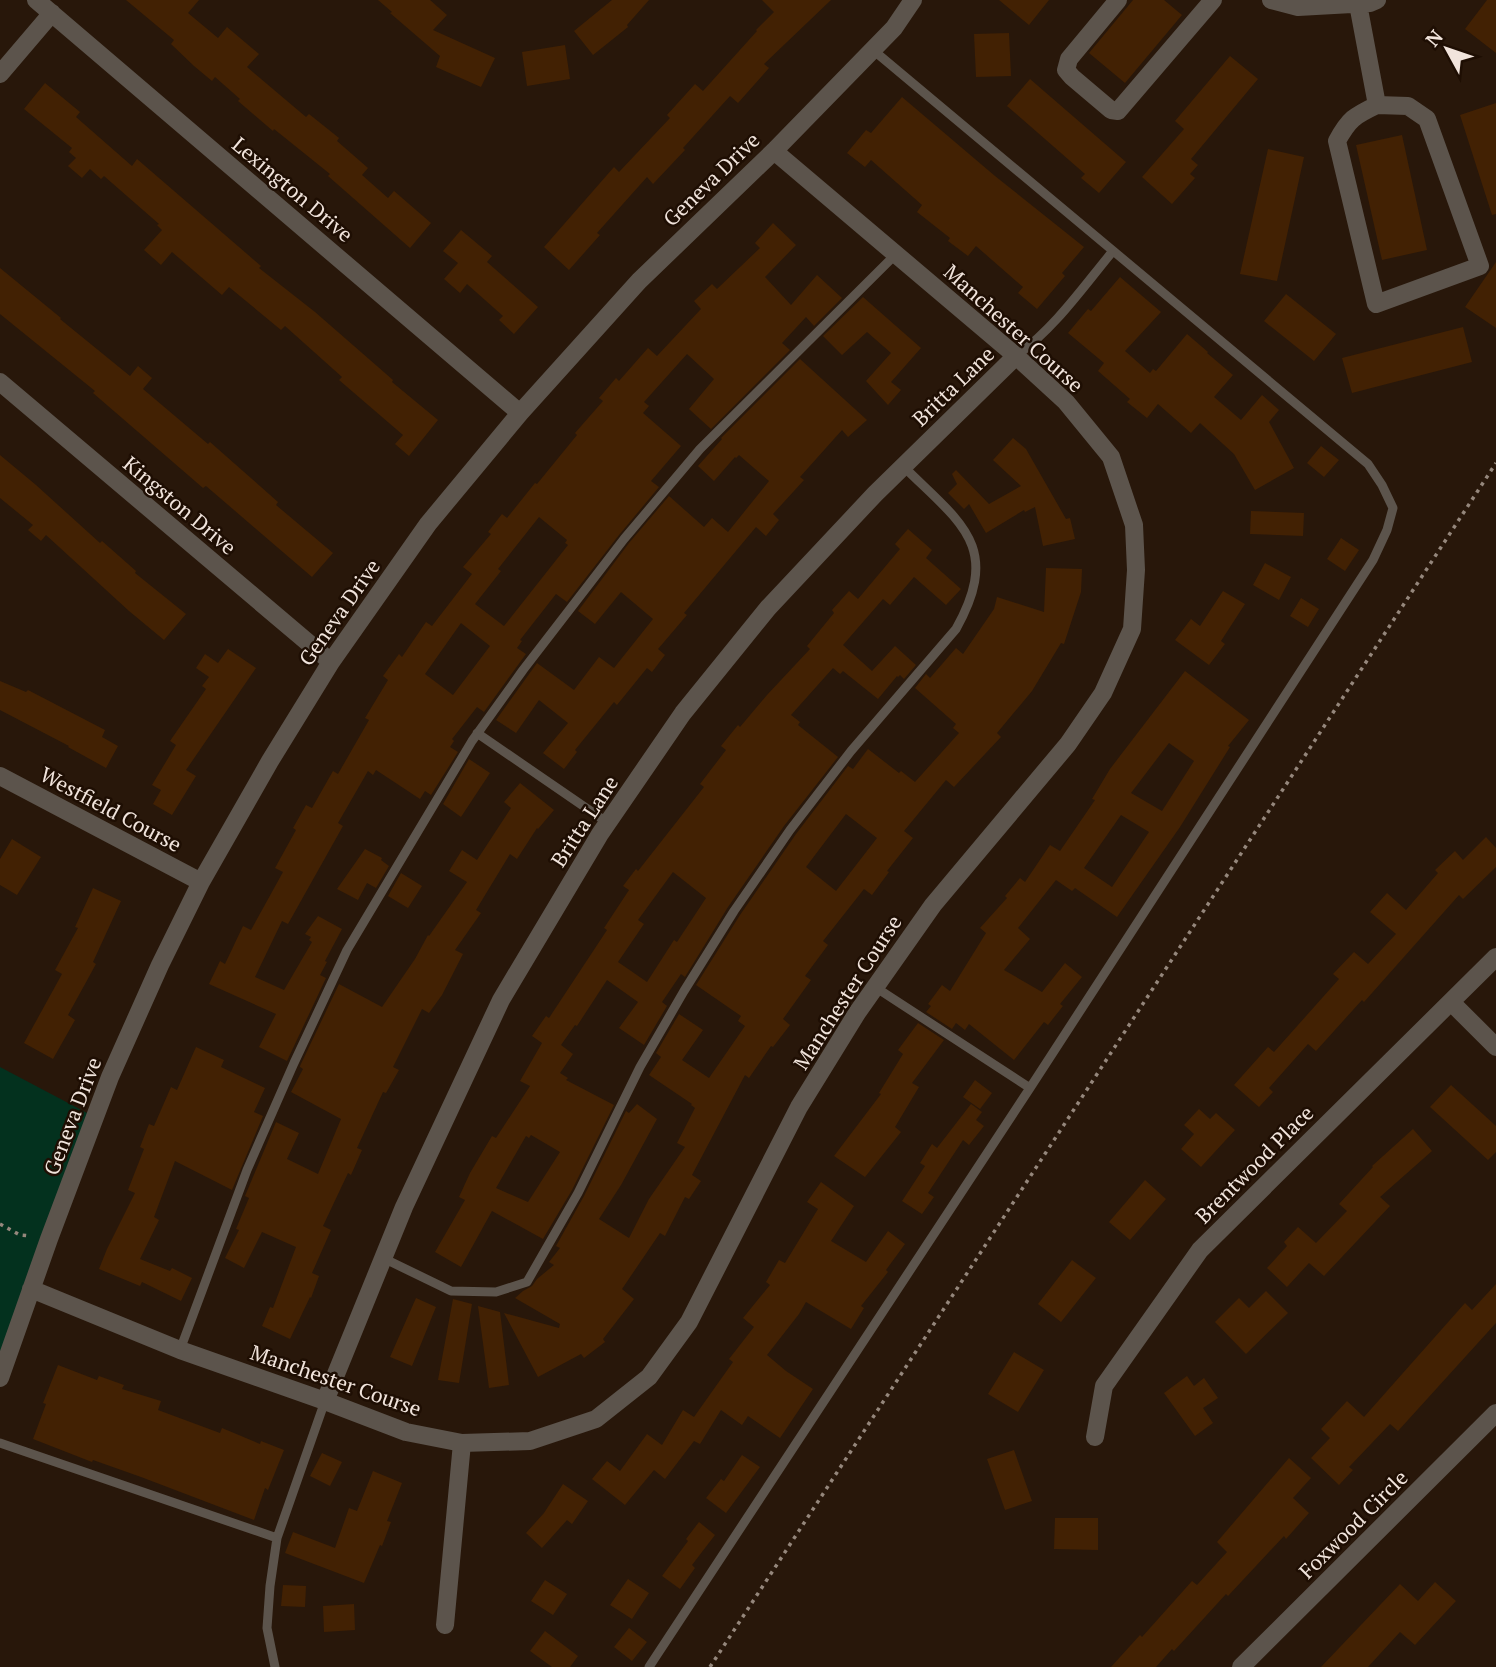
<svg xmlns="http://www.w3.org/2000/svg" width="1496" height="1667" font-family="'PT Serif',serif">
<rect width="100%" height="100%" fill="#28170a"/>
<!-- green -->
<path fill="#03311e" d="M0,1067l89,47 -89,248z"/>
<!-- building -->
<path fill="#422103" fill-rule="evenodd" d="M126,0h73l-11,13 30,25 9,-11 32,27 -12,13 59,50 3,-3 30,24 -2,3 31,27 -6,7 26,23 6,-7 37,32 -21,25 -82,-72 2,-2 -56,-45 -1,2 -35,-30 2,-2 -25,-22 -3,4 -18,-15 -23,-22 3,-4z
M378,0h52l17,15 -14,15 62,28 -14,29 -45,-20 4,-11 -50,-43 2,-1z
M612,0h37l-22,25 1,2 -35,28 -19,-24z
M762,0h69l-67,64 5,4 -31,35 -8,-7 -47,52 2,2 -32,34 -6,-7 -50,56 3,2 -31,35 -25,-23 70,-80 5,5 51,-54 -3,-3 28,-31 8,7 54,-60 -1,-1 18,-18z
M999,0h50l-20,25z
M1133,0h31l18,15 -57,68 -36,-30z
M1487,0h9v53l-31,-24z
M1009,33l2,43 -35,1 -2,-43z
M565,45l5,34 -43,7 -5,-34z
M1230,56l28,23 -67,80 7,6 -8,9 5,4 -23,26 -30,-27 42,-48 -9,-8z
M1030,79l96,83 -27,31 -18,-15 4,-4 -78,-68z
M45,83l35,29 -4,5 56,49 5,-7 124,107 -2,2 56,44 78,68 -1,2 46,38 -29,36 -14,-12 8,-9 -64,-55 3,-3 -57,-51 -4,4 -52,-43 -7,8 -50,-43 -11,13 -17,-15 18,-20 -5,-5 2,-1 -55,-48 -3,3 -11,-10 -8,9 -14,-12 8,-8 -7,-6 3,-4 -48,-39z
M902,97l93,79 89,71 -22,26 3,3 -28,33 -19,-16 5,-6 -47,-41 -8,10 -20,-15 2,-3 -33,-26 5,-7 -51,-45 -6,7 -18,-14 19,-23 5,3z
M1496,103v111l-4,1 -32,-100z
M1402,135l25,115 -45,10 -26,-115z
M1268,149l36,8 -27,124 -37,-7z
M773,223l23,22 -31,32 26,28 26,-30 25,23 -28,28 -8,-9 -24,26 8,7 -79,79 -22,-20 25,-30 -27,-25 -43,48 5,4 -6,7 38,33 -30,35 8,6 -40,48 -52,67 -11,-8 -36,46 2,1 -5,7 9,6 -42,58 -7,-5 -25,32 2,2 -4,6 8,5 -27,43 -6,-4 -5,8 -44,-29 -3,5 -5,-4 -30,52 5,3 -55,98 -6,-3 -27,56 29,13 28,-48 -3,-2 2,-3 -6,-3 13,-18 24,13 -17,32 2,1 -7,13 6,3 -39,83 -28,-14 17,-33 -67,-30 11,-23 5,3 18,-38 8,4 32,-58 -8,-4 21,-38 -3,-2 13,-23 6,3 21,-37 5,3 31,-54 -4,-2 23,-38 -5,-4 16,-22 3,3 24,-35 6,4 40,-52 -9,-7 28,-33 -3,-2 14,-18 5,4 28,-35 2,1 40,-49 -2,-2 28,-32 -4,-3 17,-20 3,3 29,-33 9,8 44,-47 -7,-8 18,-17 5,5 43,-41 -5,-5zM539,517l28,23 -2,3 3,2 -64,81 -29,-22 26,-33 -3,-2zM461,623l29,23 -37,49 -28,-21z
M461,230l31,26 -5,6 51,45 -24,27 -15,-14 4,-4 -36,-32 -7,9 -16,-14 14,-16 -15,-12z
M1496,262v66l-31,-21z
M0,268l61,50 -1,1 70,57 8,-10 14,12 -9,11 65,55 2,-2 68,60 -2,3 57,48 -21,24 -106,-91 -3,2 -110,-95 2,-2 -95,-77z
M1120,277l41,35 -36,39 25,22 3,-4 3,2 31,-37 21,18 -1,1 26,22 -19,22 27,23 21,-25 17,15 -10,12 25,46 -39,22 -21,-36 -34,-31 -9,10 -33,-29 -11,14 -20,-16 3,-3 -32,-28 6,-8 -36,-30 20,-24 3,2z
M1286,294l50,40 -22,27 -50,-40z
M863,297l58,51 -30,34 10,8 -13,15 -22,-24 25,-28 -24,-21 -25,23 -19,-19z
M1463,327l9,35 -120,31 -10,-35z
M800,359l67,61 -19,17 -6,-7 -42,47 4,3 -31,34 6,6 -13,16 -10,-9 -72,86 3,2 -29,34 7,6 -13,17 -5,-4 -30,37 -3,-3 -39,48 2,2 -13,17 -21,-16 25,-30 -29,-23 -23,33 -20,-13 41,-57 37,27 25,-33 15,11 39,-49 -32,-27 -26,32 -17,-13 51,-68 40,-47 35,31 8,-9 16,14 41,-51 -30,-26 -3,3 -1,-1 -21,24 -16,-15 24,-27 -1,-1z
M1013,438l13,11 40,70 4,-1 5,21 -32,7 -8,-39 -10,5 -1,-2 -38,23 -17,-29 -5,5 -16,-16 9,-9 -5,-10 4,-4 33,34 32,-18 -28,-26z
M1321,446l18,14 -15,17 -17,-14z
M0,455l36,30 64,58 2,-2 34,30 -1,2 51,41 -22,26 -35,-29 -83,-76 -5,6 -13,-11 5,-5 -33,-27z
M1251,511l53,2 -1,23 -53,-2z
M908,529l24,21 -6,8 35,31 -15,16 -32,-28 -24,28 -7,-6 -40,46 29,26 23,-25 21,19 -12,14 -4,-4 -2,2 -1,-1 -19,23 -35,-28 -3,3 -7,-6 -42,47 9,7 -2,3 40,32 -54,69 -56,81 -43,70 -4,-3 -19,28 5,4 -23,39 -25,-17 19,-26 -31,-22 -30,46 -2,-1 -14,20 12,9 -13,19 8,5 -2,2 48,25 -42,85 -29,49 -51,-28 -31,56 -26,-15 30,-52 -6,-3 11,-24 22,-37 4,2 34,-52 -10,-5 22,-38 -10,-7 14,-20 3,2 58,-88 -3,-2 25,-38 -6,-4 13,-17 2,2 66,-84 -4,-3 26,-34 -5,-4 17,-21 2,2 27,-32 43,-46 -3,-3 27,-33 -2,-3 17,-19 9,8 42,-50 -5,-5zM673,872l33,26 -29,44 -3,-2 -27,42 -29,-20 26,-38 -6,-4zM531,1135l29,17 -32,50 -32,-14 30,-52 3,2z
M1341,538l18,12 -14,21 -18,-12z
M1265,563l26,14 -12,23 -26,-15z
M1046,568l36,1 -1,23 -17,52 -3,-1 -29,48 -35,42 4,4 -47,50 -8,-7 -42,51 9,7 -26,33 2,1 -17,23 -8,-6 -41,52 5,4 -23,31 6,4 -28,39 7,6 -17,22 -2,-1 -22,32 -4,-3 -53,100 9,6 -12,18 -4,-2 -20,39 -5,-3 -38,56 12,10 -31,40 2,3 -21,16 -3,-4 -43,23 -34,-64 55,15 1,-4 -45,-26 8,-7 9,-5 5,-7 17,-14 -5,-3 11,-14 -4,-2 28,-50 42,-85 3,2 8,-9 20,15 -36,66 -22,34 30,19 20,-39 36,-52 -8,-4 18,-35 -4,-3 1,-1 -43,-29 12,-18 -5,-4 23,-39 24,16 -21,30 27,18 36,-52 -7,-5 3,-5 -45,-31 44,-70 56,-81 52,-68 5,3 15,-20 31,24 2,-2 14,11 44,-49 -6,-5 3,-4 -41,-36 11,-14 4,4 26,-30 7,6 31,-45 3,-12 47,15zM846,814l31,24 -41,53 -30,-24z
M1223,591l22,13 -24,37 4,3 -16,21 -34,-25 16,-21 9,7z
M1301,598l18,11 -11,18 -18,-11z
M228,649l28,19 -70,102 10,6 -24,39 -19,-11 8,-14 -9,-5 24,-40 -6,-4 36,-52 -4,-3 7,-9 -13,-9 9,-14 13,9z
M1185,671l64,49 -21,26 2,1 -50,80 -63,90 -42,-29 -3,3 -16,-11 -38,48 12,11 -26,31 38,22 23,-29 17,14 -22,27 3,2 -15,19 -4,-3 -30,38 -45,-36 -4,6 -9,-7 -4,6 -26,-17 5,-6 -3,-2 14,-19 8,6 36,-58 -6,-5 27,-30 -2,-2 15,-18 5,4 25,-37 10,6 35,-51 -3,-1 18,-30zM1169,743l25,18 -32,50 -31,-18zM1121,815l28,17 -37,55 -28,-19z
M0,681l26,11 2,-2 77,40 -3,7 16,9 -12,22 -38,-21 1,-1 -69,-36z
M469,759l21,14 -29,44 -18,-13z
M520,783l34,27 -16,19 -1,-1 -20,31 -7,-5 -34,56 5,3 -26,37 8,4 -21,41 -13,18 -7,-4 -29,58 6,3 -13,23 -3,-1 -26,56 5,2 -11,25 -3,-2 -25,53 8,4 -19,43 7,3 -8,22 -1,-1 -20,42 -28,-13 8,-19 3,1 23,-61 -34,-15 -18,36 -19,-10 14,-28 -3,-1 13,-31 -4,-2 31,-74 23,11 -12,26 31,15 23,-55 -50,-27 12,-23 -3,-2v-1l39,-82 43,23 33,-48 13,-24 1,1 38,-54 -18,-11 13,-21 15,10 34,-52 -7,-6z
M1486,837l10,11v19l-33,32 -4,-4 -95,107 -2,-2 -46,51 -8,-7 -39,44 4,4 -14,15 -25,-22 34,-38 6,5 65,-73 -6,-5 21,-22 14,12 28,-30 -26,-22 17,-19 19,17 32,-37 -3,-3 20,-19 8,9z
M12,839l29,18 -24,38 -17,-10v-26z
M365,849l17,9 -1,2 8,6 -13,22 -9,-5 -9,17 -21,-11z
M401,873l21,13 -14,22 -20,-12z
M93,888l28,13 -28,61 3,2 -28,51 7,5 -22,39 -29,-16 38,-69 -7,-4 23,-42 -3,-1z
M918,1023l26,17 -32,43 7,4 -24,40 6,5 -36,45 -31,-21 47,-62 -2,-1 24,-39 -5,-4z
M196,1047l28,13 -3,7 44,21 -11,24 9,4 -31,74 -57,-29 -21,56 5,3 -19,39 30,12 2,-3 20,10 -11,23 -39,-19 -2,4 -41,-17 8,-20 28,-56 -7,-3 16,-41 -4,-2 9,-23 5,2 17,-39 6,3z
M975,1080l17,13 -12,16 -17,-12z
M1451,1085l45,41v26l-8,8 -58,-53z
M971,1104l11,8 -6,8 8,6 -15,19 -6,-5 -35,53 6,4 -12,17 -20,-13 23,-35 -5,-3 12,-19 5,4z
M1199,1109l11,10 6,-6 19,17 -34,37 -20,-18 13,-15 -10,-9z
M1413,1129l19,22 -52,46 10,9 -66,70 -15,-13 -22,24 -20,-19 20,-22 -3,-4 14,-15 18,16 31,-32 -8,-7 34,-37 -1,-1z
M1145,1180l21,19 -36,41 -21,-18z
M821,1182l33,24 -23,35 35,21 22,-31 17,13 -19,26 2,2 -27,34 3,2 -13,21 -45,-27 -7,12 -32,41 19,16 27,18 -33,49 -32,-22 -6,9 -21,-15 -21,34 -6,-3 -29,38 -11,-9 -29,35 -33,-26 15,-18 13,10 27,-37 15,11 21,-35 11,7 39,-55 -4,-3 25,-32 -11,-9 27,-33 -4,-3 13,-22 6,3 33,-54 -11,-7z
M1072,1260l24,18 -35,44 -23,-18z
M1496,1284v39l-98,108 -8,-7 -41,43 4,3 -14,15 -28,-27 19,-20 -9,-9 26,-28 17,16 101,-114 7,7z
M1266,1291l22,22 -42,41 -31,-32 24,-24 10,10z
M416,1298l20,9 -24,59 -22,-9z
M453,1299l19,5 -13,79 -21,-3z
M478,1306l22,6 9,73 -20,3z
M1014,1352l30,18 -26,42 -30,-18z
M58,1365l39,15 2,-4 25,9 -2,4 39,12 -3,9 62,23 2,-5 38,16 1,-3 23,9 -16,40 -3,-2 -11,32 -113,-43 -48,-17 -1,2 -59,-23 13,-35 -3,-1z
M1187,1376l7,10 10,-8 14,20 -15,10 10,15 -18,13 -31,-43z
M1014,1450l18,51 -27,9 -18,-51z
M322,1453l20,9 -12,24 -20,-10z
M742,1455l18,12 -34,46 -20,-15 15,-19 3,2z
M1289,1458l22,20 -18,20 16,15 -23,26 -2,-3 -56,60 -2,-2 -52,57 -2,-2 -16,18h-45l29,-32 2,2 50,-56 5,4 30,-33 -10,-10z
M373,1471l29,12 -15,38 4,1 -9,24 -2,-1 -16,38 -79,-30 8,-21 42,16 14,-40 8,3z
M563,1484l25,17 -16,23 -5,-4 -25,28 -16,-15 18,-20z
M1055,1518h43v32l-44,-1z
M699,1522l16,13 -23,30 3,3 -15,21 -18,-13 26,-35 -2,-2z
M628,1579l21,14 -17,26 -22,-14z
M545,1580l22,14 -14,21 -22,-14z
M1435,1582l21,19 -41,44 -15,-13 -32,35h-47l79,-83 18,17z
M283,1585l23,1 -1,21 -24,-1z
M354,1604l1,26 -31,2 -1,-26z
M629,1628l18,14 -15,19 -18,-14z
M545,1631l33,25 -8,11h-18l-22,-16z"/>
<g fill="none" stroke-linecap="round" stroke-linejoin="round">
<!-- path -->
<path stroke="#95877c" stroke-width="3.5" stroke-dasharray="3.5 5" stroke-linecap="butt" d="M0,1224l20,11 10,1
M710,1667l786,-1204"/>
<!-- service -->
<path stroke="#5c544c" stroke-width="9" d="M1016,356c39,-28 67,-69 97,-105
M477,733l131,90
M875,987l155,101
M383,1258l68,33 45,1 31,-10 51,-89 62,-126 44,-76 50,-80 56,-81 61,-79 105,-122c47,-84 3,-107 -53,-163
M180,1350l67,-180 47,-107 53,-113 125,-209 51,-71 101,-131 76,-90 196,-195
M0,1443l277,95
M275,1667l-8,-39 3,-42 7,-48 48,-137
M649,1667l381,-579 343,-528 14,-30 6,-22 -11,-23 -14,-21 -495,-414"/>
<!-- minor -->
<path stroke="#5c544c" stroke-width="18" d="M36,0l484,413
M1118,0l-49,59 -3,11 6,7 39,33 7,1 95,-111
M1271,0l27,7 72,-4 7,-3
M1358,4l19,101
M0,74l52,-61
M1377,105l31,1 19,13 53,147 -104,38 -39,-163c12,-22 17,-25 40,-36z
M0,382l331,280
M0,776l201,106
M1451,1002l45,45
M31,1289l149,61 145,51 81,31 56,11 68,-2 66,-22 53,-42 40,-55 110,-215 58,-94 76,-108 135,-161 35,-51 29,-64 4,-59 -2,-45 -23,-68 -45,-55 -50,-46 -242,-205
M0,1378l49,-139 61,-162 50,-112 41,-83 69,-121 61,-99 97,-138 92,-111 119,-132 135,-130 120,-123 19,-28
M325,1401l79,-194 97,-207 99,-166 83,-121 85,-105 107,-114 141,-138
M1095,1437l9,-51 96,-136 296,-293
M445,1625l17,-182
M1241,1667l255,-254"/>
</g>
<g text-anchor="middle" dominant-baseline="central" stroke-width="5" stroke-linejoin="round" paint-order="stroke">
<!-- street labels -->
<g font-size="21" fill="#f1e4dc" stroke="#1e0e03">
<text transform="translate(711 179) rotate(-44)">Geneva Drive</text>
<text transform="translate(293 189) rotate(40)">Lexington Drive</text>
<text transform="translate(1014 328) rotate(42)">Manchester Course</text>
<text transform="translate(953 386) rotate(-44)">Britta Lane</text>
<text transform="translate(180 505) rotate(40)">Kingston Drive</text>
<text transform="translate(339 612) rotate(-55)">Geneva Drive</text>
<text transform="translate(111 809) rotate(28)">Westfield Course</text>
<text transform="translate(584 821) rotate(-57)">Britta Lane</text>
<text transform="translate(847 992) rotate(-57)">Manchester Course</text>
<text transform="translate(72 1116) rotate(-69)">Geneva Drive</text>
<text transform="translate(1254 1164) rotate(-45)">Brentwood Place</text>
<text transform="translate(336 1380) rotate(19)">Manchester Course</text>
<text transform="translate(1353 1524) rotate(-45)">Foxwood Circle</text>
</g>
</g>
<!-- north arrow -->
<g transform="translate(1447 49) rotate(310)" stroke="#1e0e03" stroke-width="5" paint-order="stroke">
<path d="M0-5L12 26L0 18L-12 26Z" fill="#f1e4dc"/>
<text y="-10" font-size="19" font-weight="bold" text-anchor="middle" fill="#f1e4dc">N</text>
</g>
</svg>
